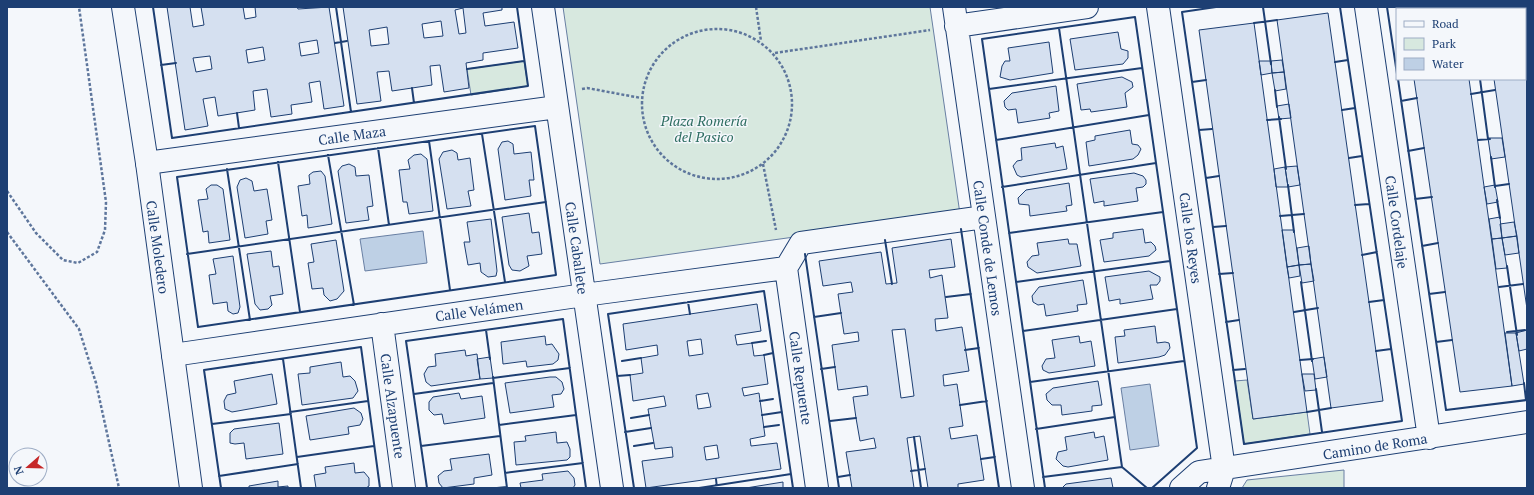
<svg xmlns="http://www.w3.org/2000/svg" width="1534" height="495" font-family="'PT Serif',serif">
<rect width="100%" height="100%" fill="#f4f7fb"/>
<!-- green -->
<path fill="#d7e8df" stroke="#687fa3" d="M563,7h367l30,207 -360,50z
M524,61l4,25 -57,9 -4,-26z
M1247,380l6,39 54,-7 3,22 -66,10 -9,-63z
M1344,470v18h-102l5,-8z"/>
<!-- water -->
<path fill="#bed0e5" stroke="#687fa3" d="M423,231l4,32 -62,8 -5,-32z
M1150,384l9,62 -29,4 -9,-62z"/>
<!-- building -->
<path fill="#d5e0f0" stroke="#1d3f73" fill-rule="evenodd" d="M167,7h23l3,20 11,-2 -3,-18h42l2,12 11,-2 -1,-10h42l1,2 31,-2 15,99 -20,3 -4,-28 -11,2 3,19 -21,3 1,9 -21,3 -4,-28 -14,2 2,19 -37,6 -3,-19 -12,2 5,27 -23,4zM317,40l2,13 -18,3 -2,-13zM263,47l2,13 -17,3 -2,-13zM210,56l2,13 -16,3 -3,-14z
M343,7h159v3l-19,3 2,13 29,-4 4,26 -35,5v7l-17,3 3,25 -25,4 -4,-27 -10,1 2,19 -40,6 -3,-20 -12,1 4,29 -24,3zM463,8l3,25 -7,1 -4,-24zM441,21l2,15 -19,2 -2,-14zM387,27l2,17 -18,2 -2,-16z
M1404,7h55v2h-54z
M1483,7h44v302l-33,-230h31v-70h-41z
M1328,13l55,388 -52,7 -54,-388z
M1254,23l53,389 -54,7 -54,-389z
M1118,32l3,17 7,2v7l-5,6 -48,6 -5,-31z
M1049,42l4,31 -43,7 -10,-3 2,-11 3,-5h5l-2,-13z
M1282,60l2,12 -12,1 -1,-12z
M1259,61h12l1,12 -11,2z
M1284,72l2,17 -11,2 -3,-18z
M1122,77l10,5 1,5 -8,6 2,14 -36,5 -1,-3 -9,1 -4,-26z
M1414,79h55l43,307 -52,6z
M1056,86l3,25 -10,2 1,5 -32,5 -2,-14 -8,1 -3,-3 -1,-6 8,-8z
M1289,104l2,14 -12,1 -2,-13z
M1130,130l2,14 6,1 3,4 -3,6 -5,4 -44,7 -3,-24 9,-2v-4z
M1488,138h14l3,19 -14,2z
M508,141l5,3 1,10 17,-2 3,28h-5l2,16 -26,4 -7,-51 4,-7z
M1055,143l1,5 7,-2 4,23 -46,8 -4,-2 -4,-9 4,-5 5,-1 -1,-12z
M452,150l5,3 1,7 12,-2 4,32 -6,1 3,15 -24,3 -8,-50 4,-7z
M421,154l6,5 6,52 -24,3 -2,-12h-4l-4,-32 11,-1 -2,-9 6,-5z
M349,164l6,3 1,9 13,-1 4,31 -6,1 2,13 -23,3 -8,-52 4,-5z
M1297,166l3,19 -12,2 -3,-20z
M1285,167l3,20h-12l-2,-18z
M321,171l4,5 7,48 -24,4 -1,-13 -5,1 -4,-30 12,-2 -1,-9 4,-3z
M1134,173l9,3 3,4v4l-3,3 -7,1 2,13 -34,5v-5l-10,2 -4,-24z
M246,178l6,3 2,10 13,-2 5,31 -6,1 2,13 -23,4 -8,-51 3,-7z
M1069,183l3,22 -6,1 1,5 -37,5 -1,-11 -10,-1 -1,-6 8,-8z
M211,185h6l6,4 7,51 -21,3 -1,-12 -5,1 -5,-32 10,-1 -2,-10z
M1495,185l3,17 -11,2 -3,-17z
M529,213l3,20 7,-1 3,22 -15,2 2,10 -9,5 -8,-1 -3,-5 -7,-48z
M1500,217l2,21 -10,1 -3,-20z
M491,219l6,52 -1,5 -8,1 -7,-5 -1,-9 -12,2 -4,-23h6l-3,-20z
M1514,222l3,14 -15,2 -2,-14z
M1143,229l2,14 6,-1 4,4 1,4 -7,6 -45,6 -4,-22 13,-2v-5z
M1282,230h12l5,35 -12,2z
M1517,236l2,17 -14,2 -3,-17z
M1502,238l5,30 -11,1 -4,-30z
M951,239l4,28 -26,3 1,8 12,-3 6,43 -13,1 1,12 26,-4 7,44 -26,4 1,11 13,-2 6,42 -14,2 2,11 26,-4 7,45 -26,4v4h-30l-8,-52 -13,2 7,50h-62l-6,-36 30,-4 -2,-10 -14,3 -4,-23 -3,-21 15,-2 -1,-9 -29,4 -6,-45 27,-4 -1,-9 -14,2 -6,-40 15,-2 -2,-10 -28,4 -4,-25 62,-9 5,32 11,-1 -5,-35zM905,329l9,67 -13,2 -9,-68z
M1068,239l1,5h8l4,22 -44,7 -9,-6 -1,-5 5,-6 7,-1 -2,-12z
M336,240l8,51 -7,8 -7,2 -6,-6 -1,-7 -11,1 -4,-26 6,-1 -3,-18z
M1309,246l2,18 -12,1 -2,-17z
M271,251l2,16 6,-1 4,28 -13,2 2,9 -4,4 -8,1 -5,-6 -8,-50z
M233,256l7,51 -2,6 -5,1 -5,-3 -1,-9 -14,2 -4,-29 7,-1 -3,-15z
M1311,264l3,17 -12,2 -3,-18z
M1299,265l1,11 -11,2 -2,-11z
M1149,271l11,6v4l-3,4h-7l3,14 -33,5v-5l-11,2 -4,-24z
M1083,280l4,24 -10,1 1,6 -32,5 -2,-12 -6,1 -5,-3 -1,-6 7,-9z
M757,304l4,27 -26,4 2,10 15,-2 2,13 10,-1 4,29 -26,4 2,8 15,-3 6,43 -15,3 1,7 26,-3 4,26 -135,19 -4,-27 31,-4 -1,-10 -17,2 -6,-34 -1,-6 18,-3 -2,-10 -31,5 -3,-26 13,-2 -2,-15 17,-3 -1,-10 -31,5 -3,-26zM701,339l2,15 -14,2 -2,-15zM708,393l3,14 -13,2 -2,-14zM717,445l2,13 -13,2 -2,-13z
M1155,326l2,17 8,-1 4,1 1,5 -5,7 -6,2 -41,6 -3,-26 10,-1 -1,-6z
M1527,330v19l-8,2 -3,-18z
M1505,333h11l8,51 -12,2z
M545,336l1,9 6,-1 7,10 -1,6 -5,4 -26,3 -1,-6 -23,3 -2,-22z
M1079,336l1,7 11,-2 4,25 -46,7 -6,-3 -1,-4 4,-7 9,-1 -3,-18z
M465,350l1,6 11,-2 3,25 -49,7 -5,-4 -2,-8 4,-7 8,-1 -1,-12z
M490,357l3,21 -13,1 -3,-20z
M1324,357l3,20 -12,2 -3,-20z
M341,362l2,15 7,-1 5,5 3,10 -5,7 -51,7 -4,-31 12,-1v-6z
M272,374l5,30 -45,8 -7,-3 -1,-8 3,-6 9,-2 -2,-12z
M1302,374h12l2,16 -11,1z
M550,377h6l6,5 2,7 -3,5 -9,1 2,12 -44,6 -5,-30z
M1098,381l4,24 -10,1v5l-30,4 -1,-10h-9l-5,-5 -1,-6 7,-6z
M459,393l2,6 21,-3 3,22 -41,6 -2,-10 -8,1 -5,-5v-8l4,-5z
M354,408l7,5 2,6 -3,6 -12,2 1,7 -39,6 -4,-24z
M279,423l4,31 -37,5 -2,-16 -9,1 -5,-1v-10l4,-4z
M556,432l1,11 10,-1 3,7v8l-3,3 -51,5 -2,-23 12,-1 -1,-5z
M1094,432l1,6 9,-2 4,24 -40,7 -5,-1 -7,-7 2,-7 9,-2 -2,-13z
M489,454l3,21 -18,3v6l-31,4 -4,-5 -1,-7 6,-5 8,-1 -2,-11z
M354,463l1,10 9,-1 5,6v8l-3,2h-50l-2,-13 12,-2 -1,-6z
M568,471l6,7 1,7 -2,3h-52l-1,-5 23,-3 -1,-6z
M1111,478l2,10h-51l4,-4z
M278,481v6l10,-1v2h-39v-2z
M783,482v6h-37z"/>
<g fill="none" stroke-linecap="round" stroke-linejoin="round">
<!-- minor casing -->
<g stroke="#1d3f73" stroke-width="24">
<path id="minor" d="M543,7l69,481
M954,7l69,481
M1158,7l66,462 -6,19
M1366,7l63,431
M956,26l131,-19
M147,163l410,-56
M786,268l31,220
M786,268l15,-25 183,-26
M382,324l22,164
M173,355l411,-60 202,-27
M1181,488l18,-16 328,-50"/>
</g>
<!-- major casing -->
<g stroke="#1d3f73" stroke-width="24">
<path id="major" d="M123,7l24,156 44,325"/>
</g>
<!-- path -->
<path stroke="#5e769c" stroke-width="2.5" stroke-dasharray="3 2" stroke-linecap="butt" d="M756,7l5,34
M642 104a75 75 0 1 1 150 0a75 75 0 1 1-150 0Z
M775,53l155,-23
M582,89l5,-1 54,10
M763,164l13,66
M7,191l29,42 27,27 15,3 19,-11 8,-22 1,-28 -27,-195
M7,232l72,97 17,54 23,105"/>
<!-- minor -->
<use href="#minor" stroke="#f4f7fb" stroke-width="22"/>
<!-- major -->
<use href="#major" stroke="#f4f7fb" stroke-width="22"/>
<!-- wall -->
<path stroke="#1d3f73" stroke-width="2" d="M153,7l19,131 356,-52 -11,-79
M336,7l15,105
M1216,7l-34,5 62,432 158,-23 -62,-414
M1263,7l8,57
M1387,7l10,67
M1469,7l1,2
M1254,23l23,-3
M1059,28l63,439 25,21
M335,43l12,-2
M1335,62l13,-2
M161,65l15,-2
M467,69l57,-8
M1398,79l48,331 81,-10
M1480,79l8,60
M1192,82l14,-2
M412,88l2,15
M989,89l153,-21
M1275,90l2,17
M1471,94l24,-4
M1401,101l16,-3
M1342,110l13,-2
M237,113l2,15
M1279,117l7,52
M1267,120l14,-1
M535,126l21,149 -358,52 -21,-150z
M1199,130l13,-1
M482,134l23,148
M996,140l153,-25
M1478,140l12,-1
M429,141l21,149
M378,148l11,77
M1408,151l16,-3
M328,155l26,150
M1491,157l4,30
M1349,158l13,-2
M278,162l22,150
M227,169l23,151
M1206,178l13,-2
M1288,185l6,47
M1495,186l14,-2
M1002,187l154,-24
M1415,199l17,-2
M1497,200l3,18
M1355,205l14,-1
M1280,216l24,-2
M1213,227l13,-1
M961,229l38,259
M1009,233l154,-21
M885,240l7,44
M1422,246l16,-3
M187,254l359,-52
M805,254l34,234
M1362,255l15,-3
M1507,266l10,69
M1219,274l14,-1
M1016,282l154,-21
M1301,282l11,79
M1499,287l24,-3
M1429,294l16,-2
M946,297l25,-3
M688,302l2,12
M1369,302l15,-2
M1294,312l24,-4
M814,317l27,-4
M1226,322l13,-2
M486,330l4,29
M1023,331l154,-22
M1507,332l18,-2
M1436,342l16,-2
M752,343l14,-2
M965,350l14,-2
M1376,351l15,-2
M764,355l9,-2
M283,359l18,129
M1300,360l13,-1
M622,361l19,-3
M821,369l14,-2
M1233,370l12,-1
M617,376l13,-1
M493,377l14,111
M493,378l77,-10
M1030,382l154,-21
M1524,383l2,17
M1316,389l6,43
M414,394l79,-11
M760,401l13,-2
M960,405l27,-4
M290,412l78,-11
M1307,412l24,-4
M762,415l20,-3
M631,418l18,-3
M830,421l26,-3
M212,424l79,-10
M499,425l77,-10
M764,427l15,-2
M1036,429l79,-12
M625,432l26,-4
M914,437l7,51
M421,446l79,-10
M634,446l19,-3
M297,457l77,-11
M981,459l14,-2
M911,471l14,-2
M505,473l78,-10
M219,476l79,-12
M838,477l12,-2
M1043,477l79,-10
M716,479l1,9
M221,488l-17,-118 157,-23 19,141
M427,488l-21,-147 157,-22 23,169
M497,488l10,-1
M634,488l-26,-174 156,-23 29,197
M699,488l92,-14
M1045,488l-63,-449 153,-22 62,431 -45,40"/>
</g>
<g text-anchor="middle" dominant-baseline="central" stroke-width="3" stroke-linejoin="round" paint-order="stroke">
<!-- park labels -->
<g font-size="14" font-style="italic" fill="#2c6c60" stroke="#f4f7fb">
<text x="704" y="120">Plaza Romería<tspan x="704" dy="16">del Pasico</tspan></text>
</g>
<!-- street labels -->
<g font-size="14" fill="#1d3f73" stroke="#f4f7fb">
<text transform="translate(352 135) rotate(-8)">Calle Maza</text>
<text transform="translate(1397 222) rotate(82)">Calle Cordelaje</text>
<text transform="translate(1191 238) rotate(82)">Calle los Reyes</text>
<text transform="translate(158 247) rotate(82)">Calle Moledero</text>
<text transform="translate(577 248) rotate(82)">Calle Caballete</text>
<text transform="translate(988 248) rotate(82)">Calle Conde de Lemos</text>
<text transform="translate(479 310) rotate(-8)">Calle Velámen</text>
<text transform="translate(801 378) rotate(82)">Calle Repuente</text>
<text transform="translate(393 406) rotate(82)">Calle Alzapuente</text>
<text transform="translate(1375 446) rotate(-9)">Camino de Roma</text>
</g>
</g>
<!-- border -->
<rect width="1534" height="495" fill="none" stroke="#1d3f73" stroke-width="16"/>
<!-- legend -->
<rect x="1396" y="8" width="130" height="72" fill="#f4f7fb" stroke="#9eadc5"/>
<rect x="1404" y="21" width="20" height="6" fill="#f4f7fb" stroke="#9eadc5"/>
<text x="1432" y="28" font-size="12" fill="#1d3f73">Road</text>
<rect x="1404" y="38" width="20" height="12" fill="#d7e8df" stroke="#9eadc5"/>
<text x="1432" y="48" font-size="12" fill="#1d3f73">Park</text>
<rect x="1404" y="58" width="20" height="12" fill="#bed0e5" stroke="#9eadc5"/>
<text x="1432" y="68" font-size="12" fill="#1d3f73">Water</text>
<!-- north arrow -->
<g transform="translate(28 467) rotate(250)"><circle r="19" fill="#f4f7fb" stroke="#9eadc5"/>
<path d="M0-3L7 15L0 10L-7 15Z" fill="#c62828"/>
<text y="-6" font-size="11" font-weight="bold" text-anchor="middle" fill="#1d3f73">N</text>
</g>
</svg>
